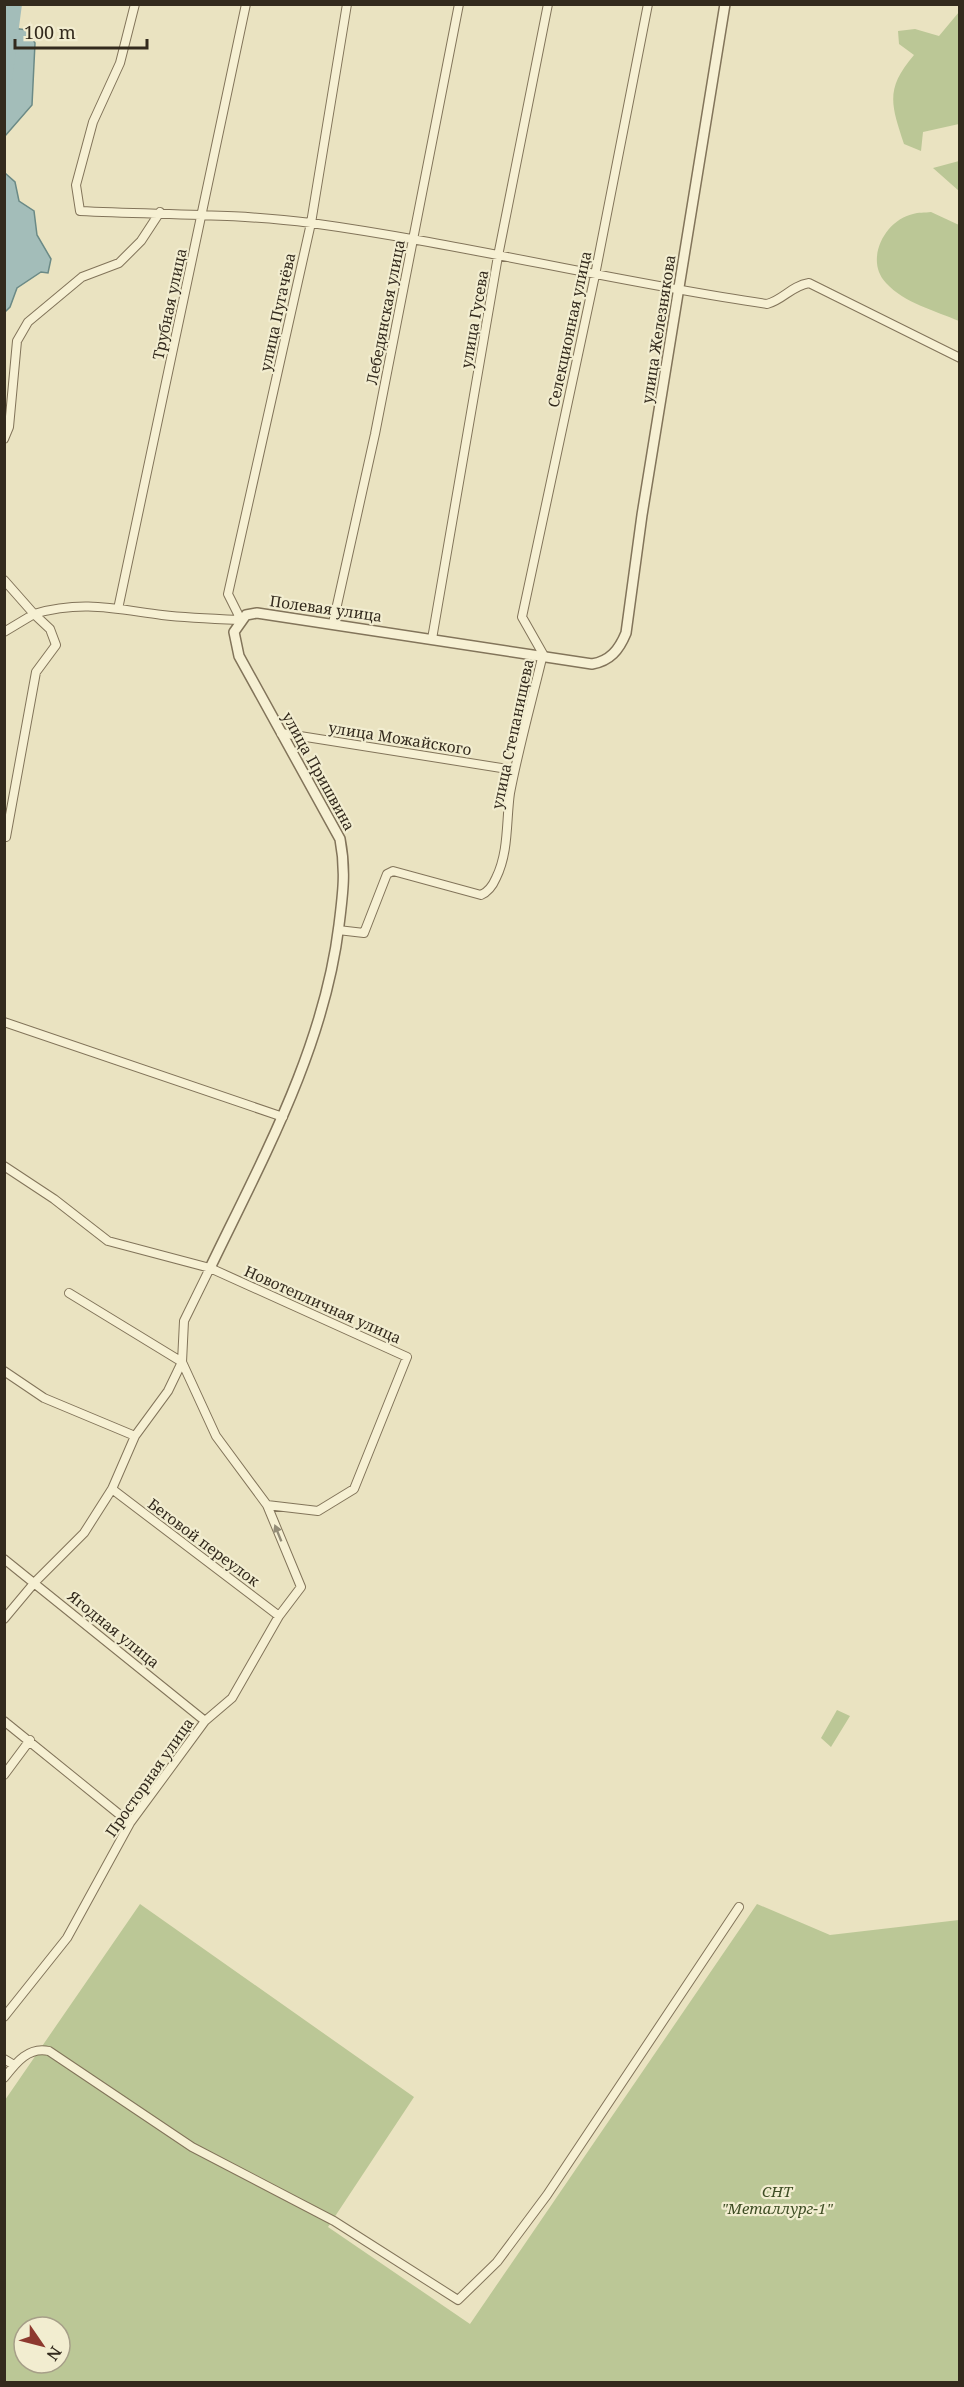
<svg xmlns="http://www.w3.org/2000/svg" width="964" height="2387" font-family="'Noto Serif',serif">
<rect width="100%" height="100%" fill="#eae3c1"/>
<!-- green -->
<path fill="#bbc796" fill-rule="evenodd" d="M959,12v112l-36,8 -2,19 -17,-7c-13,-40 -19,-55 10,-89l-15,-11 -1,-13 17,-2 24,7z
M959,161h1l-1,30 -26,-23z
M931,212l28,13v96c-23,-10 -55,-18 -73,-38 -22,-23 -1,-63 27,-69 5,-2 12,-1 18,-2z
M837,1710l13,6 -19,31 -10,-9z
M140,1904l274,193 -86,130 142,97 287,-420 73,31 129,-15v462h-954v-282zM24,2327h36v36h-36z"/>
<!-- water -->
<path fill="#a3bdb9" stroke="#6b8a86" stroke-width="1.5" d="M12,28l15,2 8,13 -3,62 -27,31v-95z
M5,173l10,9 4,19 15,10 3,24 14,24 -3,14 -7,-1 -24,16 -7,19 -5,5z"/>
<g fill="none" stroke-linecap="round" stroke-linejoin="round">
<!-- river -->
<path stroke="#a3bdb9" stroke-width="16" d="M4,79l10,-75"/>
<!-- minor casing -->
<g stroke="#82745a" stroke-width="10">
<path id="minor" d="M135,4l-15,59 -27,59 -17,63 4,26c77,4 154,2 231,12 153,21 303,59 456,81 16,-4 24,-18 42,-21l151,75
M4,439l5,-12 8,-86 11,-19 54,-45 37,-14 22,-22 19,-29
M4,580l30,34 -30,18
M118,609l128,-605
M333,623l42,-189 84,-430
M432,639l66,-383 50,-252
M281,733l233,37
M6,837l30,-165 20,-27 -6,-16 -16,-15c48,-14 81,-5 128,1 26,3 53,4 79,5l-13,-26 83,-371 36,-219
M338,930l26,3 23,-59 6,-3 88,24c7,-3 12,-10 15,-17 13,-26 10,-57 14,-85 9,-47 22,-93 33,-139l-21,-37 73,-342 53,-271
M4,1022l279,95
M4,1166l50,33 54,42 102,27 197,89 -53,132 -36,22 -51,-6
M4,1371l40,27 91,38
M112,1489l167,127
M4,1559l201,162
M4,1619l31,-37 49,-49 28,-44 23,-53 33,-45 14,-29 2,-41 26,-53
M4,1721l126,102
M4,1775l26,-35
M4,2017l63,-79 63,-115 75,-102 27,-23 47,-82 22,-29 -34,-82 -51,-69 -34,-74 -113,-69
M4,2059l10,6
M4,2078c11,-14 24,-32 45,-27l143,96 142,74 124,79 39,-38 50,-67 192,-288"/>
</g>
<!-- tertiary casing -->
<g stroke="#82745a" stroke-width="12">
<path id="tertiary" d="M210,1268c53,-110 114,-220 129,-343 4,-32 7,-55 1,-86l-101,-183 -5,-24 12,-17 11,-2 335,51c18,-3 27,-14 34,-31l16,-118 83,-511"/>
</g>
<!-- minor -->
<use href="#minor" stroke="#f6f0d3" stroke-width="8"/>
<!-- tertiary -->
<use href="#tertiary" stroke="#f6f0d3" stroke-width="9"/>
</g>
<!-- one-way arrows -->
<defs><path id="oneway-solid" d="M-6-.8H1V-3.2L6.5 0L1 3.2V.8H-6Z" transform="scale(1.5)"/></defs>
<use fill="#948d78" href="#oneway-solid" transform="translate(278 1533) rotate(-112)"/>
<g text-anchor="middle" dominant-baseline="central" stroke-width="4.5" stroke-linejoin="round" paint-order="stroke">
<!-- street labels -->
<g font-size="15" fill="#332a1d" stroke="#f2edd0">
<text transform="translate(169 304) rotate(-78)">Трубная улица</text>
<text transform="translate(277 312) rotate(-78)">улица Пугачёва</text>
<text transform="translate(385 312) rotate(-79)">Лебедянская улица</text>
<text transform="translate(474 319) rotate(-80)">улица Гусева</text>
<text transform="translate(569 329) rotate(-78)">Селекционная улица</text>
<text transform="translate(658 329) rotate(-81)">улица Железнякова</text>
<text transform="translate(326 608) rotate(8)">Полевая улица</text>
<text transform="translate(512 734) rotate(-78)">улица Степанищева</text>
<text transform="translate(400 738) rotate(9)">улица Можайского</text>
<text transform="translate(319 771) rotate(61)">улица Пришвина</text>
<text transform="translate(323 1304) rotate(24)">Новотепличная улица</text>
<text transform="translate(204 1542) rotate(37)">Беговой переулок</text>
<text transform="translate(114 1629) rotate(39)">Ягодная улица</text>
<text transform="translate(149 1777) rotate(-55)">Просторная улица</text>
</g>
<!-- park labels -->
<g font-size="15" font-style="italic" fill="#3f4e25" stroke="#f2edd0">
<text x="777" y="2191">СНТ<tspan x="777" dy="17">"Металлург-1"</tspan></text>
</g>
</g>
<!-- border -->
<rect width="964" height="2387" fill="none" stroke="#332a1d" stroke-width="12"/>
<!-- north arrow -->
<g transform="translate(42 2345) rotate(125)"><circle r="28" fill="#f2edd0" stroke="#a69f88" stroke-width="1.5"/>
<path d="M0-4.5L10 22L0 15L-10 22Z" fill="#8d392e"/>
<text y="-9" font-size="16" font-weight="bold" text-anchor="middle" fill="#332a1d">N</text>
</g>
<!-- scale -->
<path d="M15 39v9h132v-9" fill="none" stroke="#332a1d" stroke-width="3"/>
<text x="24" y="39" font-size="18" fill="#332a1d" stroke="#f2edd0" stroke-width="4.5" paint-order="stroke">100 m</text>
</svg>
